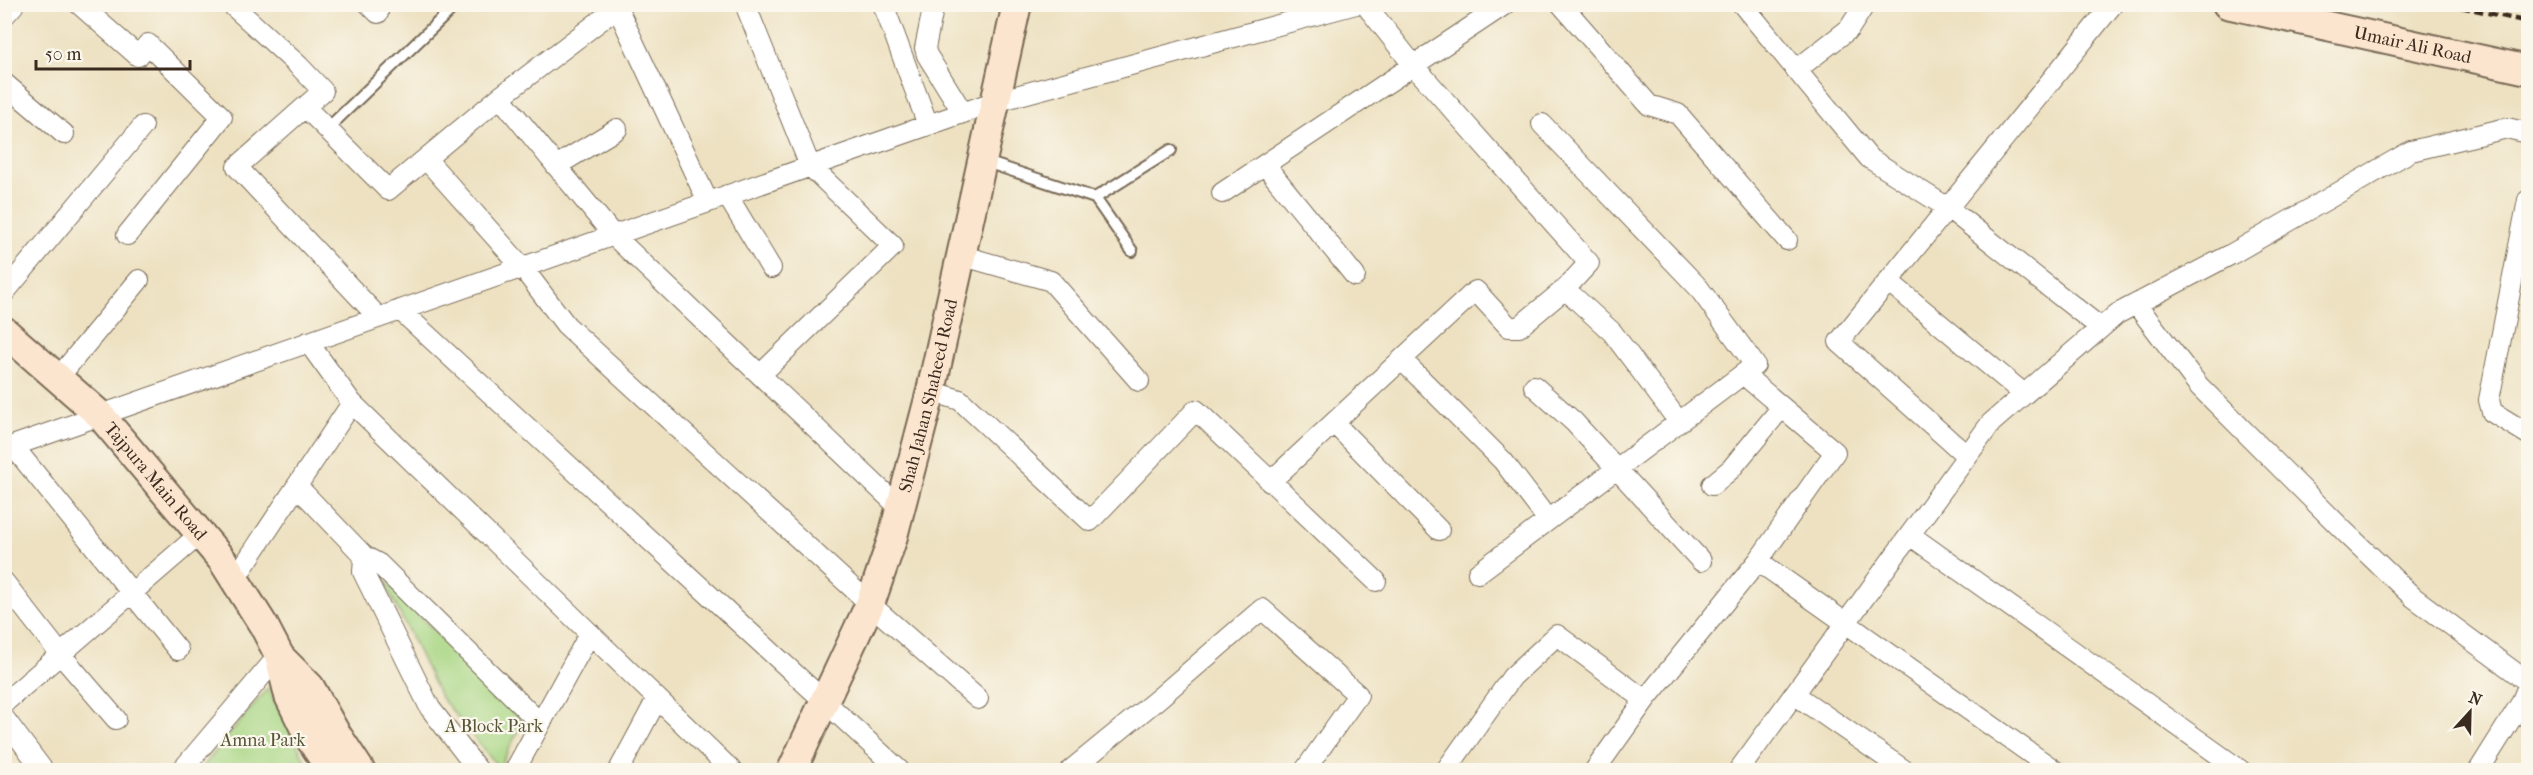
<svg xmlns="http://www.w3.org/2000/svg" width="2533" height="775" font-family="'IM FELL French Canon',serif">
<rect width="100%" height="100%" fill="#fbf7ec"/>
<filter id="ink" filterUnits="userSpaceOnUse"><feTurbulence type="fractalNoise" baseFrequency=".0167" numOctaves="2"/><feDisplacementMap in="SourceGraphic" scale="12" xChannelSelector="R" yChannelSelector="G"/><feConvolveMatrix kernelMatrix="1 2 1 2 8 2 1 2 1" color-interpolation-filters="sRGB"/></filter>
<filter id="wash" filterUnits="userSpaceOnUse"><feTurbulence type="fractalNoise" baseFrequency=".008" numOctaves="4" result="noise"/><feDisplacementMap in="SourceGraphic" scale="24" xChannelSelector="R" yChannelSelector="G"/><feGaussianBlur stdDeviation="1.35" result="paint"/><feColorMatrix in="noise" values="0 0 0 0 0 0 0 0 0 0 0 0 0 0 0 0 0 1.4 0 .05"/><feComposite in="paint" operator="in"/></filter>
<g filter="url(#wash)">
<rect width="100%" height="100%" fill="#ede1c1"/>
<!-- green -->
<path fill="#a8d684" stroke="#728051" stroke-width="1.5" d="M382,577l141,145 -24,46 -59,-72z
M268,688l42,82h-110z"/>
</g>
<g filter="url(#ink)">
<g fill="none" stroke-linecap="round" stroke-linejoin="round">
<!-- lane casing -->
<g stroke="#796a57" stroke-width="14">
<path id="lane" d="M327,129l130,-125
M983,161l112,37 37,53
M1095,198l76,-48"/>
</g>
<!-- street casing -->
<g stroke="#796a57" stroke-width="22">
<path id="street" d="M79,4l59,52 10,-12 74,73 -95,118
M231,4l68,62 24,25 -86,76 142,151
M369,4l9,9
M745,4l65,162 83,80 -133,129
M883,4l45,121
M934,4l-9,44 2,7 36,58
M1561,4l88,101 29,9 109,126
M1742,4l127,154 79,50 153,120
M617,7l91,195
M4,16l9,-10
M1796,70l53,-41 16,-25
M4,83l60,51
M500,97l113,138 287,273
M305,107l83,83 112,-93 122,-93
M1542,124l156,163 57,78 -12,9
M426,159l96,108 44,58 304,279 108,95
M1265,165l90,111
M556,166l61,-37
M1222,193l282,-188
M727,195l44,73
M2528,200l-39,200 3,12 36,22
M960,255l91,26 88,100
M1888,281l136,113
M1565,289l47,43 67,90
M4,293l139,-167
M2136,304l63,82 146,146 68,65 115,85
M400,310l499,460
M308,342l44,61 379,367
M1402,360l101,101 45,59
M58,378l81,-98
M1534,386l40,36 127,139
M931,391l29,9 130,121 106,-111 180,171
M1334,423l105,107
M13,446l165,204
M4,449l990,-347 362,-98
M1967,456l-128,-114 274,-338
M1270,482l203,-189 3,-2 33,36h10l46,-38 24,-26 -175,-197 -49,-62
M1712,485l19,-16 51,-62
M297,486l67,70 15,8 161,159
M1910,535l330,235
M364,556l-1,16 67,136 48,62
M1758,561l296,209
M1478,573l265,-199 92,78 -77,109 -113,139 -50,70
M235,579l117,-176
M4,582l57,73 55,64
M1794,694l110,76
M4,703l196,-169
M4,718l39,52
M182,770l97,-115
M515,770l75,-137
M619,770l38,-71
M1071,770l88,-72 103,-89 96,86 -53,75
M1446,770l66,-93 45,-42 88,65
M1739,770l252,-347 126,-109 113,-59 181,-104 96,-23 21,5
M2479,770l42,-67 7,-17"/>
</g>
<!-- secondary casing -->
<g stroke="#796a57" stroke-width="32">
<g id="secondary">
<path id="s1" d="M2227,4l301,66"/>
<path id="s2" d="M4,331l96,84 123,146 41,65 15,29 10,41 20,41 22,33"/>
<path d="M280,657l30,30 25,45 25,38"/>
<path id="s3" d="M792,770l78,-166 22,-64 39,-149 86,-387"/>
</g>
</g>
<!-- lane -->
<use href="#lane" stroke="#fff" stroke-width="10"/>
<!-- street -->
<use href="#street" stroke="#fff" stroke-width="20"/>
<!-- secondary -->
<use href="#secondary" stroke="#fbe5cf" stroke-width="28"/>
<!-- rail -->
<path stroke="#3b2a1e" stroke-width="4.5" stroke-dasharray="9 4.5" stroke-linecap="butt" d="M2448,4l80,18
M2509,4l19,5"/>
</g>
</g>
<g text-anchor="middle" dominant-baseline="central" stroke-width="4.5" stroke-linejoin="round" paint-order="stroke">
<!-- street labels -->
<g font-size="18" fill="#3b2a1e" stroke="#fbf7ec">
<text stroke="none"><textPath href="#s1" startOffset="190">Umair Ali Road</textPath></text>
<text stroke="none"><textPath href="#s3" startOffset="400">Shah Jahan Shaheed Road</textPath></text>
<text stroke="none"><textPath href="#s2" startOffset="214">Tajpura Main Road</textPath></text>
</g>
<!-- park labels -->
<g font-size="18" fill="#565538" stroke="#fbf7ec">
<text x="494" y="726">A Block Park</text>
<text x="263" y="740">Amna Park</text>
</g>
</g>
<!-- margin -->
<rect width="2533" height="775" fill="none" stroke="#fbf7ec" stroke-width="24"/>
<!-- north arrow -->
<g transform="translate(2470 712) rotate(22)" stroke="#fbf7ec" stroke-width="4.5" paint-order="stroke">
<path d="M0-4.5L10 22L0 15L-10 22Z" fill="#3b2a1e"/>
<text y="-9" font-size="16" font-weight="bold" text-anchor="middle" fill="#3b2a1e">N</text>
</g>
<!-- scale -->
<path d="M36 60v9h154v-9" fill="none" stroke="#3b2a1e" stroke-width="3"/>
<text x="45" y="60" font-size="18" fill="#3b2a1e" stroke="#fbf7ec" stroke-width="4.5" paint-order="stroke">50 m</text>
</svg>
